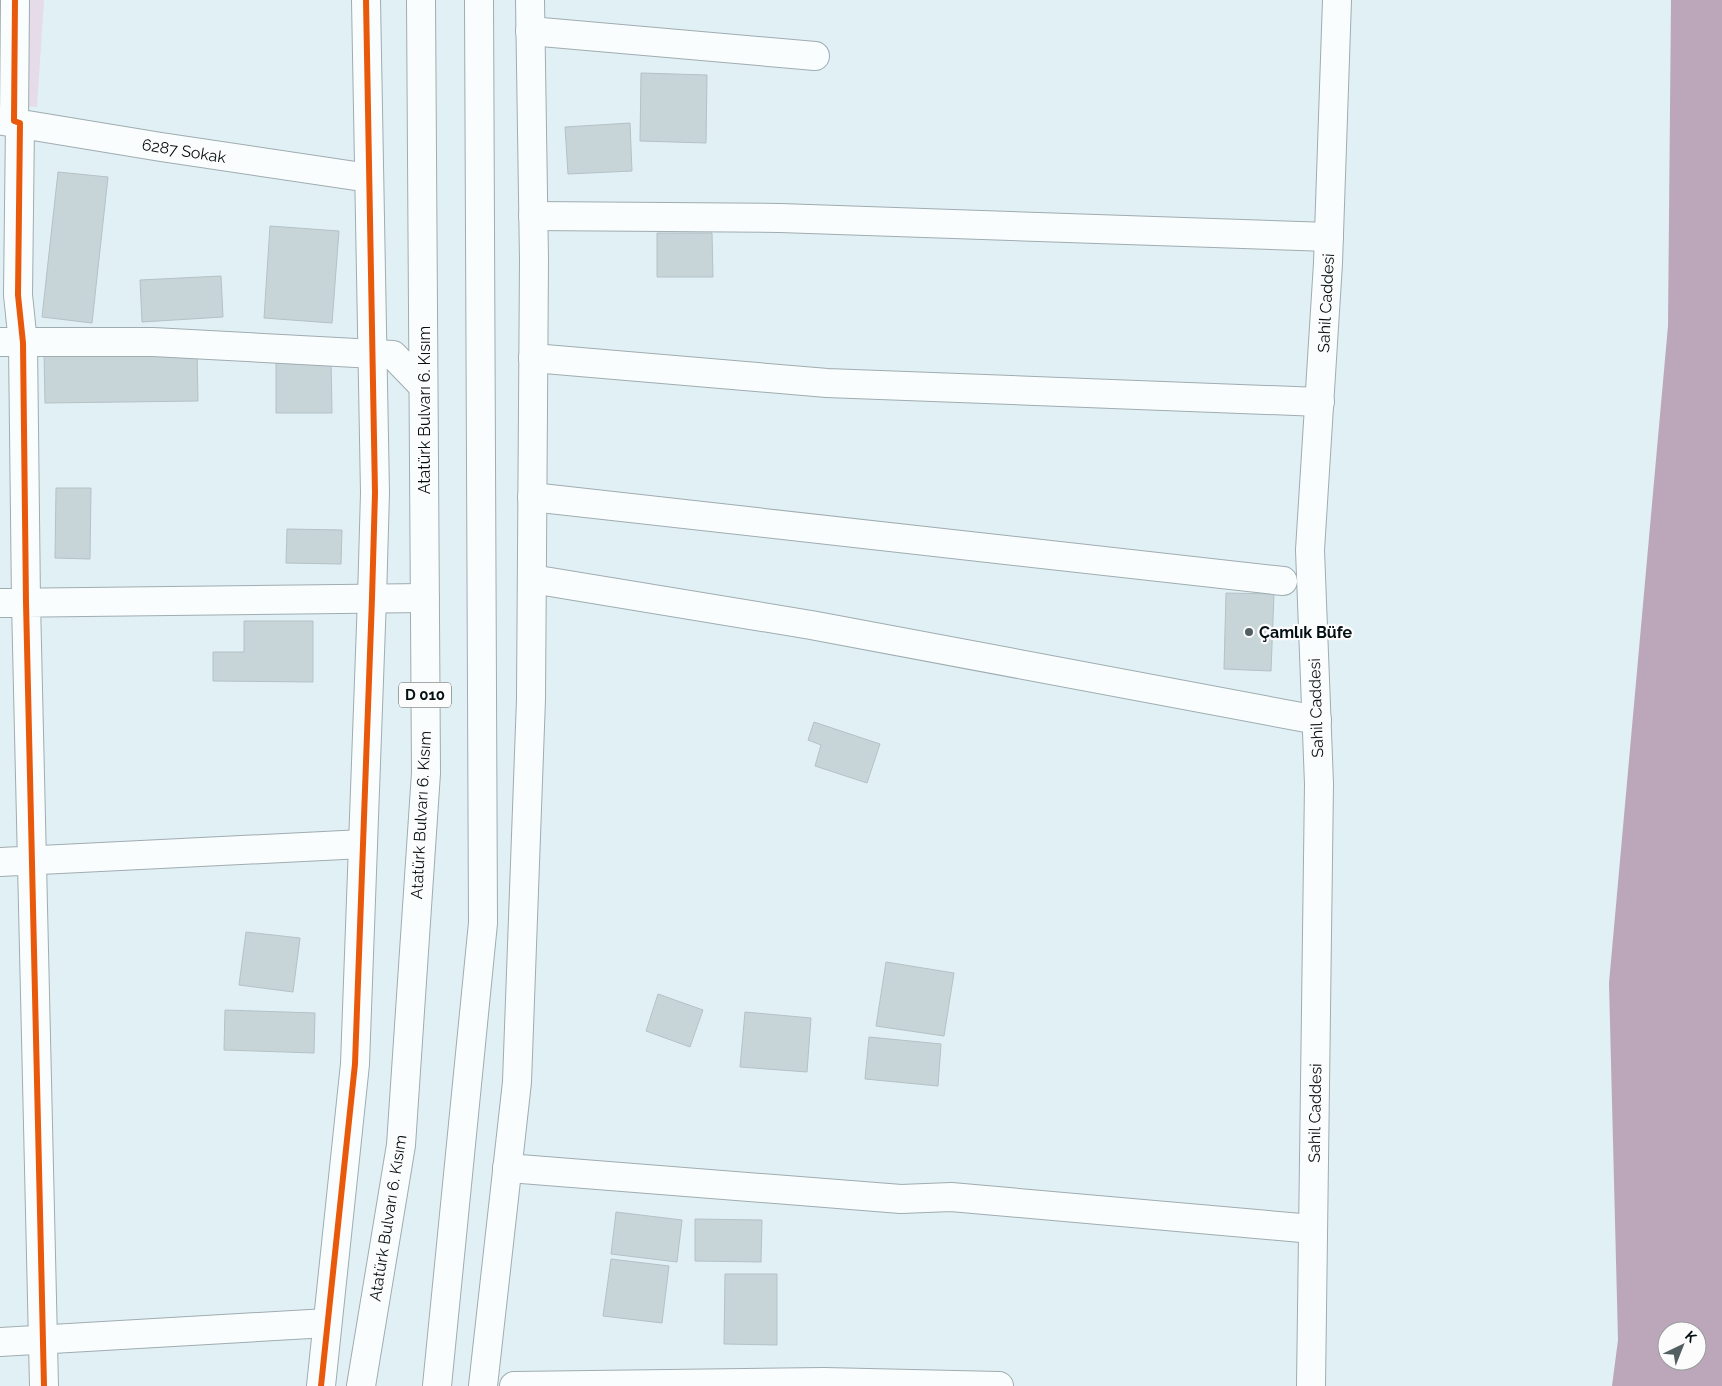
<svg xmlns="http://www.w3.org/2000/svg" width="1722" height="1386" font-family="Raleway,sans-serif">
<rect width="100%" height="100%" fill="#e0f0f5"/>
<!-- green -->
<path fill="#e6dce9" d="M0,0h44l-7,107 -37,-3z"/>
<!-- water -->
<path fill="#bba7b9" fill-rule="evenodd" d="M1671,0h51v1386h-110l6,-46 -9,-357 59,-657zM1667,1331h30v30h-30z"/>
<!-- building -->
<path fill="#c7d5d9" stroke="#b4c2c6" d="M641,73l66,2 -1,68 -66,-2z
M630,123l2,48 -64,3 -3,-47z
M58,172l50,5 -16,146 -50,-6z
M270,226l69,5 -7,92 -68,-5z
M657,233h55l1,44h-56z
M221,276l2,41 -81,5 -2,-42z
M197,350l1,51 -153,2 -1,-50z
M276,359h55l1,54h-56z
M56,488h35l-1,71 -35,-1z
M287,529l55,1 -1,34 -55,-1z
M1226,593l48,1 -3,77 -47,-2z
M244,621h69v61l-100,-1v-29h31z
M814,722l66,22 -13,39 -52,-17 6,-21 -13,-5z
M246,932l54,6 -7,54 -54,-7z
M886,962l68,11 -10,63 -68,-10z
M658,994l45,16 -13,37 -44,-16z
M225,1010l90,3 -1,40 -90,-3z
M745,1012l66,6 -4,54 -67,-5z
M869,1037l72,7 -3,42 -73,-7z
M616,1212l66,8 -5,42 -66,-8z
M695,1219l67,1 -1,42 -66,-1z
M611,1259l58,7 -7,57 -59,-7z
M725,1274h52v71l-53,-1z"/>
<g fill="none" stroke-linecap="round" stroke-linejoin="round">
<!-- street casing -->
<g stroke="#9facb0" stroke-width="30">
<path id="street" d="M15,0l-1,121 6,2 -2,172 5,48 3,259 18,784
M530,31l285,25
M3,121l158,26 208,31
M533,216l247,2 549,19
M0,342h153l240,13 30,31
M533,358l294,25 493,19
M532,497l751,84
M532,579l279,46 506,95
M0,603l425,-5
M0,862l363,-18
M507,1168l394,31 50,-2 362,32
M0,1342l327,-19
M514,1386l310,-4 175,4"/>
</g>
<!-- secondary casing -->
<g stroke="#9facb0" stroke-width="30">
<path id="secondary" d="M321,1386l34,-322 17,-466 3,-105 -9,-493
M483,1386l34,-304 14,-383 3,-439 -4,-260
M1311,1386l8,-602 -9,-234 18,-287 9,-263"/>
</g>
<!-- highway casing -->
<g stroke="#9facb0" stroke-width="30">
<path id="highway" d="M361,1386l40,-241 25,-372 -5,-773
M437,1386l46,-463 -4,-923"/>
</g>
<!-- street -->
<use href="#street" stroke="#fafdfe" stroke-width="28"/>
<!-- secondary -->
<use href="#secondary" stroke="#fafdfe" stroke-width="28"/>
<!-- highway -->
<use href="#highway" stroke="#fafdfe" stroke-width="28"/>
<!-- cycleway casing -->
<g stroke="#fcfcfc" stroke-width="9">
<path id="cycleway" d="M15,0l-1,121 6,2 -2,172 5,48 3,259 18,784
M321,1386l34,-322 17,-466 3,-105 -9,-493"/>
</g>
<!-- cycleway -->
<use href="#cycleway" stroke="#e8590c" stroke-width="6"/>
</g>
<!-- markers -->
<circle fill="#515e62" stroke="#fcfcfc" stroke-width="2" cx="1249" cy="632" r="5"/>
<g text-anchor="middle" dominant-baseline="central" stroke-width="4.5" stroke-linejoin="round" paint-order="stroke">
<!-- shield labels -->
<rect fill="#fcfcfc" stroke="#4e5759" stroke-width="1" x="399" y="682.5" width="52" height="25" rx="4"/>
<g font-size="15" font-weight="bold" fill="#041013">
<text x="425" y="695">D 010</text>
</g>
<!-- street labels -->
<g font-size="16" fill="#041013" stroke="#fcfcfc">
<text transform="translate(184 151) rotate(9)">6287 Sokak</text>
<text transform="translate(1326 303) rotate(-87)">Sahil Caddesi</text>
<text transform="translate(424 410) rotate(-90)">Atatürk Bulvarı 6. Kısım</text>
<text transform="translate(1316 708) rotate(-92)">Sahil Caddesi</text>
<text transform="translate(421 815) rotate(-87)">Atatürk Bulvarı 6. Kısım</text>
<text transform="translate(1315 1113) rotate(-89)">Sahil Caddesi</text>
<text transform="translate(388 1218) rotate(-81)">Atatürk Bulvarı 6. Kısım</text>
</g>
<!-- poi labels -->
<g font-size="16" font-weight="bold" fill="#041013" stroke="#fcfcfc" text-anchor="start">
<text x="1259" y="632">Çamlık Büfe</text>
</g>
</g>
<!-- north arrow -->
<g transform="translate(1682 1346) rotate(43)"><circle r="24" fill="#fcfcfc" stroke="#999e9f"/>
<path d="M0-4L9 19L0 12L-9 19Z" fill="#515e62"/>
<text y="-8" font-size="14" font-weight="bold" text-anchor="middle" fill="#041013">K</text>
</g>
</svg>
